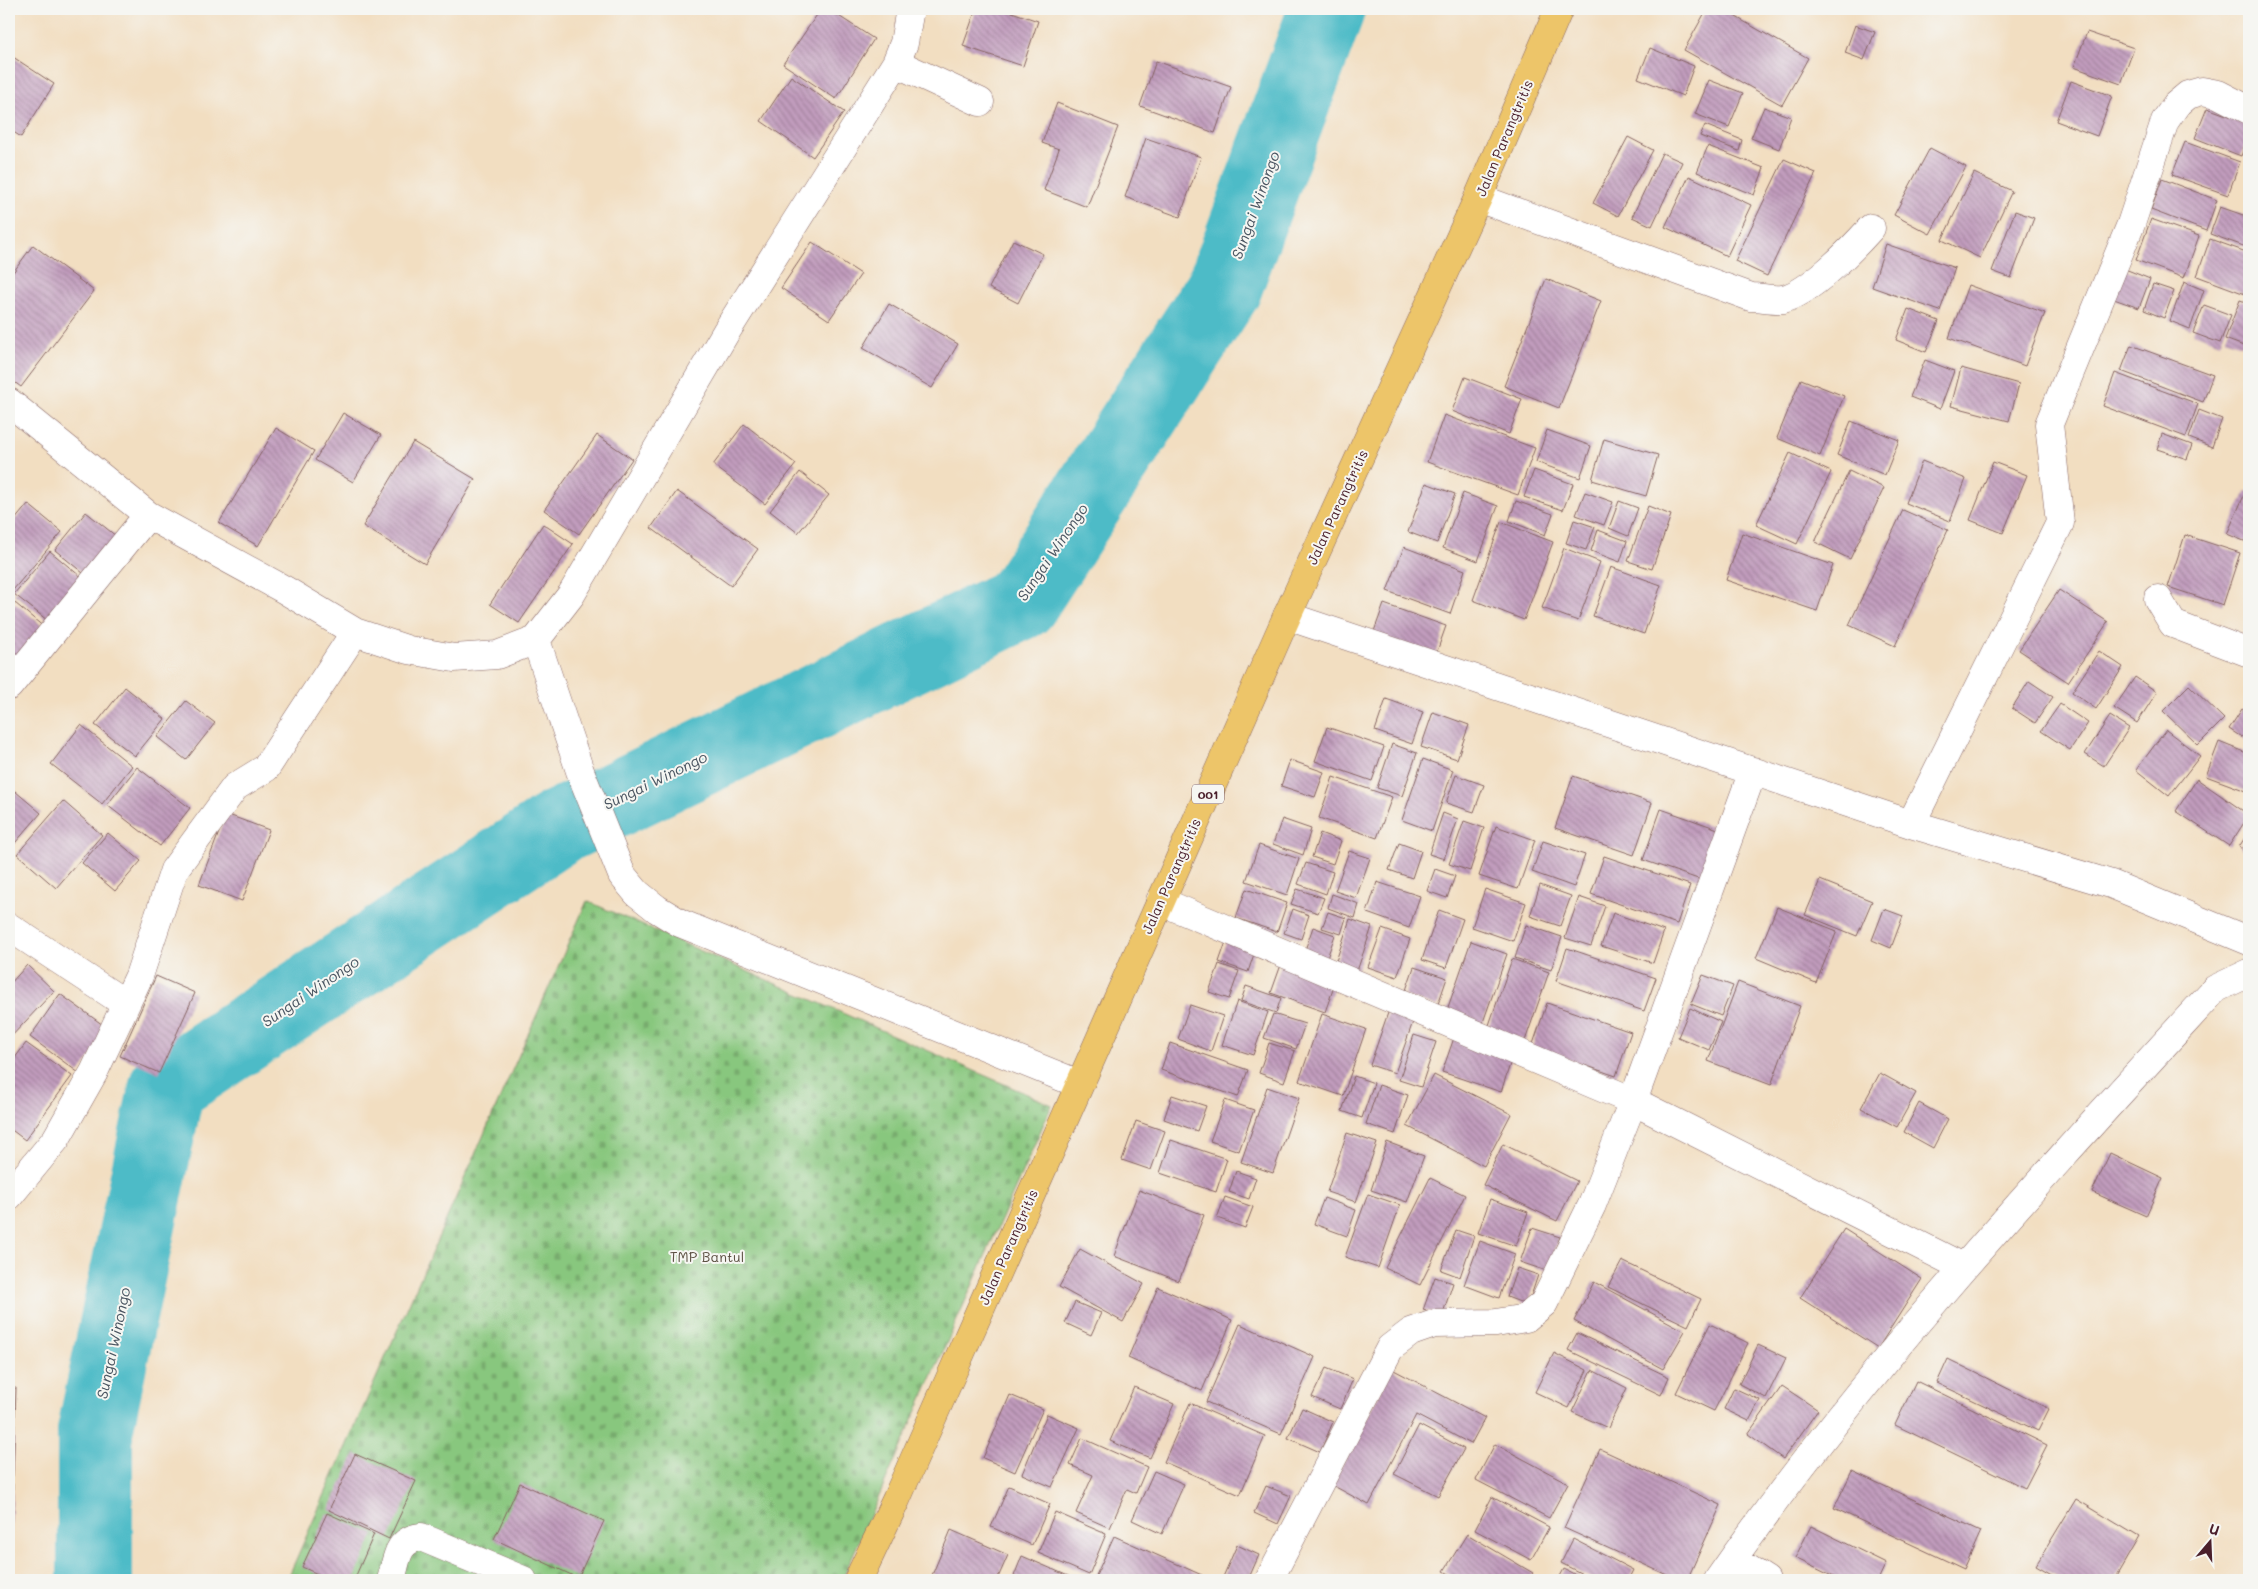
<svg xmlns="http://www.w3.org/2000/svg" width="2258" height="1589" font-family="Mali,sans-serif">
<defs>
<pattern id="cemetery-stones" width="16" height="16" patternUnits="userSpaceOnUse" patternTransform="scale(1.25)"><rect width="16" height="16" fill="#88c77e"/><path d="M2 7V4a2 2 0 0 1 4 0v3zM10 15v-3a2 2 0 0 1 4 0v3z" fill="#77aa6d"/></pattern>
<pattern id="building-back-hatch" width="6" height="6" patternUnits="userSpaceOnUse" patternTransform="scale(1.25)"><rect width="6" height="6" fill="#c19cbd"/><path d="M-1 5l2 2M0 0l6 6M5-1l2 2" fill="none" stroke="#9f7f9a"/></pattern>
</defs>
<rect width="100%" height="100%" fill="#f6f6f2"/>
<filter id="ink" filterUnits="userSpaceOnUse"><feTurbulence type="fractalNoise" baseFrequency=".02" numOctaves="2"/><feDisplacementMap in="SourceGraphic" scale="10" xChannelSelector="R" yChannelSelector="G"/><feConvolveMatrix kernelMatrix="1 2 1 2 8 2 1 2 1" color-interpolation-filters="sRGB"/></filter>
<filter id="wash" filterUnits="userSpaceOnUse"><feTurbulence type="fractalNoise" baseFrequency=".0096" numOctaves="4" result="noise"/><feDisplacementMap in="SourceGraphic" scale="20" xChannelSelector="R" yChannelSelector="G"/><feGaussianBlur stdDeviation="1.12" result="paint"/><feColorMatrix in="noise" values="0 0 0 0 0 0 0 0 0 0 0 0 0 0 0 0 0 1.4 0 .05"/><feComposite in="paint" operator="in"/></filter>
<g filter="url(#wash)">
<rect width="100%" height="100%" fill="#f2dec1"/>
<!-- cemetery -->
<path fill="url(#cemetery-stones)" stroke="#697354" d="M587,901l465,204 -210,475h-555z"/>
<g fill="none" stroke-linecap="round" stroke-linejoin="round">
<!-- river -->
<path stroke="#4ebbc7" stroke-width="76" d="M95,1580v-149l72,-345 390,-258 464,-226 203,-314 103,-279"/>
</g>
<g id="blocks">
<!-- building -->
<path fill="url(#building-back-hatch)" d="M821,9h7l46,30 -38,60 -53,-35z
M976,9h27l35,12 -15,45 -60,-20z
M1707,9h15l86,49 -26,47 -98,-55z
M1855,25l20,7 -11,28 -19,-7z
M2087,32l47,16 -13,36 -47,-17z
M1650,48l44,18 -11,30 -45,-18z
M10,55l44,29 -33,53 -12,-8z
M1156,61l75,26 -16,46 -75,-27z
M791,76l53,36 -31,45 -52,-36z
M1709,80l34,13 -14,34 -34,-13z
M2071,81l41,15 -15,40 -41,-15z
M1057,103l61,24 -31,80 -43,-17 15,-41 -17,-6z
M1764,107l27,10 -12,32 -28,-11z
M2207,108l42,15v11l-8,22 -46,-18z
M1705,125l37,15 -3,11 -39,-15z
M1628,137l25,13 -35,66 -25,-13z
M1146,138l55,19 -21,60 -55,-20z
M2185,142l55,20 -12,33 -56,-20z
M1708,146l56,22 -10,27 -57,-23z
M1930,148l36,19 -36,67 -36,-19z
M1662,153l20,9 -30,64 -20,-9z
M1784,159l32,14 -49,103 -32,-15z
M1974,173l38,18 -32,67 -38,-18z
M1689,176l62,29 -24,51 -62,-29z
M2162,179l55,21 -11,31 -55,-21z
M2220,207l29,10v31l-39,-14z
M2015,211l19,7 -23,60 -19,-7z
M2151,219l48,17 -15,42 -48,-18z
M2210,239l39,14 -1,42 -51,-19z
M1013,240l30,14 -25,49 -29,-15z
M812,242l49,32 -32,46 -48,-32z
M1886,244l69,24 -15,43 -68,-24z
M33,245l61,46 -73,96 -12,-9v-100z
M2125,269l25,10 -11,29 -25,-9z
M1546,279l55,22 -42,107 -55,-22z
M2184,282l20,8 -14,39 -20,-8z
M2153,284l21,7 -10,27 -20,-8z
M1968,285l77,28 -20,53 -76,-28z
M2240,300l9,3v45l-24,-9z
M889,304l69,40 -26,44 -69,-40z
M2204,305l27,10 -11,28 -27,-10z
M1908,309l31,12 -13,31 -30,-12z
M2131,345l82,30 -10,27 -82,-31z
M1925,360l29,11 -14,38 -30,-12z
M1961,368l58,16 -10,37 -58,-15z
M2115,373l83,31 -12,33 -83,-31z
M1465,377l57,22 -13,35 -57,-23z
M1801,379l43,17 -24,60 -43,-18z
M2199,410l23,9 -10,28 -23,-9z
M343,413l38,22 -28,47 -38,-22z
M1444,415l91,33 -17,47 -91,-33z
M1851,421l48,19 -14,35 -48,-20z
M744,424l52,40 -31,40 -52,-39z
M276,428l38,23 -56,95 -39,-23z
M1547,430l44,16 -11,32 -44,-16z
M2162,434l30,11 -5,14 -30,-10z
M597,435l35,24 -53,75 -35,-24z
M1604,439l54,16 -12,41 -54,-16z
M413,442l62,37 -50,85 -62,-38z
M1790,453l41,19 -34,72 -41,-19z
M1922,461l44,18 -16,42 -44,-18z
M1993,462l34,13 -24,58 -33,-13z
M1534,470l39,14 -10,26 -39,-13z
M1849,471l35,17 -34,71 -35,-17z
M800,472l29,23 -31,38 -28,-22z
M1426,483l29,11 -18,49 -29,-11z
M677,491l81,58 -27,37 -80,-58z
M2246,491l3,1v51l-22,-9z
M1585,492l28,10 -9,23 -28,-10z
M1463,493l35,13 -20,55 -35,-13z
M1516,501l37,13 -8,21 -36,-14z
M1619,501l19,7 -10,28 -19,-8z
M28,504l34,28 -49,58 -4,-4v-59z
M1648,506l23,9 -19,54 -24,-8z
M1903,510l45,20 -53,116 -46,-21z
M86,512l35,28 -32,38 -34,-28z
M1574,520l21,7 -9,23 -20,-7z
M1501,522l52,20 -29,78 -51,-20z
M543,524l30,20 -54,79 -29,-19z
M1598,530l29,11 -7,21 -29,-11z
M1742,533l91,32 -16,46 -91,-31z
M2185,535l55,18 -17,52 -55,-18z
M1404,547l61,23 -15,44 -63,-23z
M1564,548l36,14 -22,59 -36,-13z
M50,551l37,31 -35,42 -38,-30z
M1611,567l50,18 -17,49 -51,-18z
M2059,590l49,32 -40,60 -49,-32z
M15,603l30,25 -36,43v-61z
M1384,604l62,22 -11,31 -62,-23z
M2099,651l24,16 -27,42 -24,-17z
M2135,677l22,15 -20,31 -23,-15z
M2029,681l24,16 -18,26 -23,-15z
M2189,685l35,34 -26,26 -35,-34z
M125,687l40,32 -30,37 -40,-31z
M1386,699l37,13 -11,32 -37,-13z
M186,701l29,22 -29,37 -29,-23z
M2060,704l28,19 -18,27 -29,-19z
M2242,709l7,4v29l-20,-13z
M1433,712l36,13 -12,34 -36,-12z
M2110,716l19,12 -25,38 -19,-12z
M81,725l51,41 -30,38 -51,-40z
M1327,727l57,20 -12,34 -57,-20z
M2166,730l34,26 -31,40 -33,-26z
M2219,742l30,12v38l-43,-16z
M1392,744l25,9 -15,43 -25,-8z
M1423,759l30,11 -21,61 -30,-11z
M1290,760l34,12 -9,25 -34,-11z
M137,767l53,41 -30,38 -53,-41z
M1456,775l28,10 -10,27 -28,-9z
M1573,776l79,27 -18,52 -79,-27z
M1333,777l59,20 -15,41 -58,-20z
M2197,779l52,36 -20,31 -53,-35z
M9,786l32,27 -32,37z
M63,801l39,34 -46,53 -39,-34z
M1661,809l57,20 -17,51 -58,-20z
M1443,813l15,6 -14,40 -15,-5z
M226,814l43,16 -27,71 -43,-16z
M1282,819l29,10 -8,26 -30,-11z
M1464,821l20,7 -14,43 -21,-7z
M1496,826l39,14 -17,49 -39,-13z
M2249,831v22l-10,-6z
M108,833l33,28 -26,30 -33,-28z
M1320,833l21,8 -8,23 -21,-7z
M1543,841l42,14 -11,32 -42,-15z
M1399,843l22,8 -9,27 -23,-8z
M1259,845l40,14 -12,36 -41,-14z
M1349,851l21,7 -14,40 -21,-7z
M1604,856l86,29 -13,39 -86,-30z
M1306,863l27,9 -7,22 -28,-10z
M1435,869l20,7 -8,22 -20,-7z
M1820,880l52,21 -15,35 -52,-21z
M1377,882l43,14 -11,32 -42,-15z
M1540,885l31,11 -11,30 -30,-10z
M1246,889l41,14 -10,29 -41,-14z
M1297,889l27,9 -6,15 -27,-9z
M1485,889l41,14 -13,38 -41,-14z
M1332,894l27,10 -4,14 -27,-10z
M1579,897l26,9 -14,40 -26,-8z
M1777,907l60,24 -21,52 -60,-25z
M1293,909l16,6 -8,24 -17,-6z
M1884,909l19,7 -12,32 -19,-8z
M1439,910l24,9 -17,49 -24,-8z
M1328,912l18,6 -5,16 -19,-6z
M1613,913l51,18 -11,32 -52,-17z
M1350,919l22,8 -15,44 -22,-7z
M1526,925l36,12 -11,33 -36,-12z
M1313,927l22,8 -8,23 -22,-8z
M1382,929l28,10 -13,38 -29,-10z
M1227,939l29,9 -8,24 -29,-10z
M1471,941l36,13 -25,71 -36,-12z
M1567,948l89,30 -12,33 -88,-30z
M1512,959l37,13 -24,69 -37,-13z
M1282,962l54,19 -11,31 -54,-19z
M1219,964l20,7 -10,28 -20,-7z
M27,965l27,26 -45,48v-54z
M1414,967l33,11 -10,29 -33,-11z
M1703,975l30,11 -12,30 -30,-12z
M156,976l39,17 -36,80 -39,-17z
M1738,982l62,24 -29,79 -63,-24z
M1246,986l35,12 -5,15 -35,-12z
M60,994l50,36 -31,43 -49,-36z
M1237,1001l31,11 -15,43 -31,-10z
M1547,1003l84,29 -15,44 -84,-29z
M1190,1005l33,11 -12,35 -33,-12z
M1390,1007l25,9 -20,57 -25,-8z
M1690,1008l31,14 -12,28 -31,-13z
M1273,1014l32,10 -9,25 -32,-11z
M1322,1014l44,15 -23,67 -44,-15z
M1414,1035l22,7 -15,45 -22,-7z
M1454,1038l58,20 -11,34 -59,-20z
M26,1043l46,33 -47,64 -16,-12v-62z
M1170,1043l78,27 -10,27 -77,-27z
M1269,1043l26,8 -11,31 -25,-9z
M1880,1073l36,20 -19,34 -36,-19z
M1434,1075l77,39 -27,52 -77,-40z
M1354,1076l20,7 -12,35 -20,-7z
M1379,1085l29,10 -13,39 -29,-10z
M1267,1087l32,11 -26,75 -32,-11z
M1172,1095l34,11 -9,25 -33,-12z
M1225,1100l29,10 -15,41 -29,-10z
M1919,1103l29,16 -15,29 -29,-16z
M1136,1121l29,10 -14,39 -29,-10z
M1347,1133l30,10 -21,59 -29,-10z
M1171,1140l56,19 -11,33 -56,-19z
M1387,1142l37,14 -17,46 -36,-12z
M1503,1144l74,37 -20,40 -74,-36z
M2110,1153l53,25 -17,38 -54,-24z
M1236,1171l20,7 -7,21 -20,-7z
M1430,1178l35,17 -45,90 -35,-17z
M1139,1190l65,25 -25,66 -65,-25z
M1368,1194l32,11 -22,63 -33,-11z
M1225,1197l28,10 -8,21 -28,-10z
M1324,1198l32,12 -9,26 -33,-12z
M1490,1199l38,13 -12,34 -38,-13z
M1532,1228l28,9 -13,34 -27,-9z
M1844,1229l78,50 -44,69 -78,-50z
M1456,1230l18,6 -14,41 -19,-7z
M1480,1241l35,13 -16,44 -35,-13z
M1080,1249l64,35 -21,38 -64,-35z
M1622,1261l79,38 -13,27 -80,-39z
M1517,1268l21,7 -10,30 -21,-8z
M1435,1277l18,6 -11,33 -19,-6z
M1594,1282l91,49 -22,38 -89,-48z
M1158,1287l74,33 -30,71 -74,-33z
M1075,1302l26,11 -10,22 -26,-12z
M1240,1324l75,33 -34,77 -75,-32z
M1710,1324l38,19 -34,68 -38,-18z
M1577,1333l92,44 -8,18 -93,-45z
M1758,1345l28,13 -20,40 -27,-14z
M1554,1353l33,17 -18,38 -34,-16z
M1948,1359l101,50 -11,22 -101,-48z
M1326,1368l27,11 -13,30 -28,-12z
M1392,1369l93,49 -14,26 -55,-29 -47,90 -37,-20z
M1592,1370l35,18 -19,40 -36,-16z
M1916,1381l131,64 -22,43 -130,-63z
M1782,1386l36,24 -35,49 -35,-25z
M1134,1387l40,17 -24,54 -40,-17z
M9,1388h7l-3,88h-4z
M1734,1388l26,12 -11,21 -25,-12z
M1010,1395l33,14 -28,63 -32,-14z
M1190,1403l75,33 -25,59 -76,-33z
M1302,1408l31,14 -13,30 -32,-14z
M1047,1414l32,14 -27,59 -30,-13z
M1419,1425l45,24 -26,47 -44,-22z
M1082,1438l65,29 -11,26 -9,-4 -17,39 -34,-15 17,-38 -23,-10z
M1495,1444l73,39 -19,35 -73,-38z
M1600,1449l121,56 -34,75h-9l-114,-52z
M355,1454l61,27 -27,58 -60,-29z
M1154,1471l30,13 -22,50 -30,-14z
M1852,1471l129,60 -17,38 -130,-61z
M520,1483l84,38 -26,57 -84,-39z
M9,1484h4l-3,72h-1z
M1009,1486l41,18 -18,41 -41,-18z
M1266,1486l25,10 -13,28 -24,-11z
M1492,1497l57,30 -18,33 -56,-30z
M2076,1499l63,38 -25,43h-52l-26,-15z
M1055,1512l51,22 -17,41 -51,-22z
M327,1513l47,21 -20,46h-23l-29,-13z
M1811,1526l75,37 -8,17h-38l-45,-22z
M951,1530l57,25 -11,25h-67z
M1467,1534l66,39 -5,7h-68l-16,-9z
M1114,1536l99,44h-119z
M1573,1539l60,31 -5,10h-34l-33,-17z
M1237,1545l22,10 -11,25h-17l-8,-3z
M1022,1556l53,23 -52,1 -9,-4z
M1564,1569l22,11h-28z"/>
</g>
</g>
<g filter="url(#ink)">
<use href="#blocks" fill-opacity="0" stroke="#856260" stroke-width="1"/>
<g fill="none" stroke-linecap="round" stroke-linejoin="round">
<!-- minor casing -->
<g stroke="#856260" stroke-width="29">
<path id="minor" d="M896,63l84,39
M1478,198l273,99c10,0 22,3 32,2 27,-6 70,-51 88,-71
M9,402l139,113 137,75 70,42 54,18 45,8 43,-3 39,-15 35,-45 155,-263 170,-269 8,-20 6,-34
M2158,599l15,25 76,29
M1287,616l624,208 200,60 138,57
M536,640l44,131 42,104 15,18 20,16 23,14 399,161
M9,686l139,-171
M1911,824l149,-301 -11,-99 82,-200 34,-103 11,-16 12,-10 14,-4 16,3 31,16
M1160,901l473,200 330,166
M9,927l117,77
M9,1196l47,-57 38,-67 45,-96 35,-106 61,-83 31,-19 89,-136
M1733,1559l33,21
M391,1580c6,-20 5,-40 30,-43l102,43
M1269,1580l121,-232 21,-16 23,-8 62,-1 30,-5 18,-15 48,-98 41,-104 120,-330
M1718,1580c148,-213 322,-400 497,-591l34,-16"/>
</g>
<!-- major casing -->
<g stroke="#856260" stroke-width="29">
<path id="major" d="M858,1580l38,-80 391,-884 191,-418 81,-189"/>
</g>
<!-- minor -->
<use href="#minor" stroke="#fff" stroke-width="28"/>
<!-- major -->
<use href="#major" stroke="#edc569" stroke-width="28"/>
</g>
</g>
<g text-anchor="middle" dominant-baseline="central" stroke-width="4" stroke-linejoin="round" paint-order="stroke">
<!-- shield labels -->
<rect fill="#f6f6f2" stroke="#7e6067" stroke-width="1" x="1192" y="784.5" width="32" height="19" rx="4"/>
<g font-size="12" font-weight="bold" fill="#4a1f2b">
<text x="1208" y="794">001</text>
</g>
<!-- street labels -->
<g font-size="14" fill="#4a1f2b" stroke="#f6f6f2">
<text transform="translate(1504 138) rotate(-67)">Jalan Parangtritis</text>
<text transform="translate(1337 507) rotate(-65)">Jalan Parangtritis</text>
<text transform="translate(1171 876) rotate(-66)">Jalan Parangtritis</text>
<text transform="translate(1008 1247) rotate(-66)">Jalan Parangtritis</text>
</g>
<!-- park labels -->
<g font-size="14" fill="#5d5144" stroke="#f6f6f2">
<text x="707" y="1256">TMP Bantul</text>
</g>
<!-- water labels -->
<g font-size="15" font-style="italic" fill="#4b5662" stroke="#f6f6f2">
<text transform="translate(1255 205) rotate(-70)">Sungai Winongo</text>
<text transform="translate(1052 552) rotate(-56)">Sungai Winongo</text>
<text transform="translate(655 780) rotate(-26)">Sungai Winongo</text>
<text transform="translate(310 991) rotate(-34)">Sungai Winongo</text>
<text transform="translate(113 1343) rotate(-78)">Sungai Winongo</text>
</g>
</g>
<!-- margin -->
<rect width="2258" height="1589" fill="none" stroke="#f6f6f2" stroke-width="30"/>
<!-- north arrow -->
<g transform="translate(2210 1542) rotate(19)" stroke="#f6f6f2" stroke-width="4" paint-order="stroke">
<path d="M0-4L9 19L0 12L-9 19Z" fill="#4a1f2b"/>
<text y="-8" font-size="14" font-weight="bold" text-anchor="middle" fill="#4a1f2b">U</text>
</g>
</svg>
